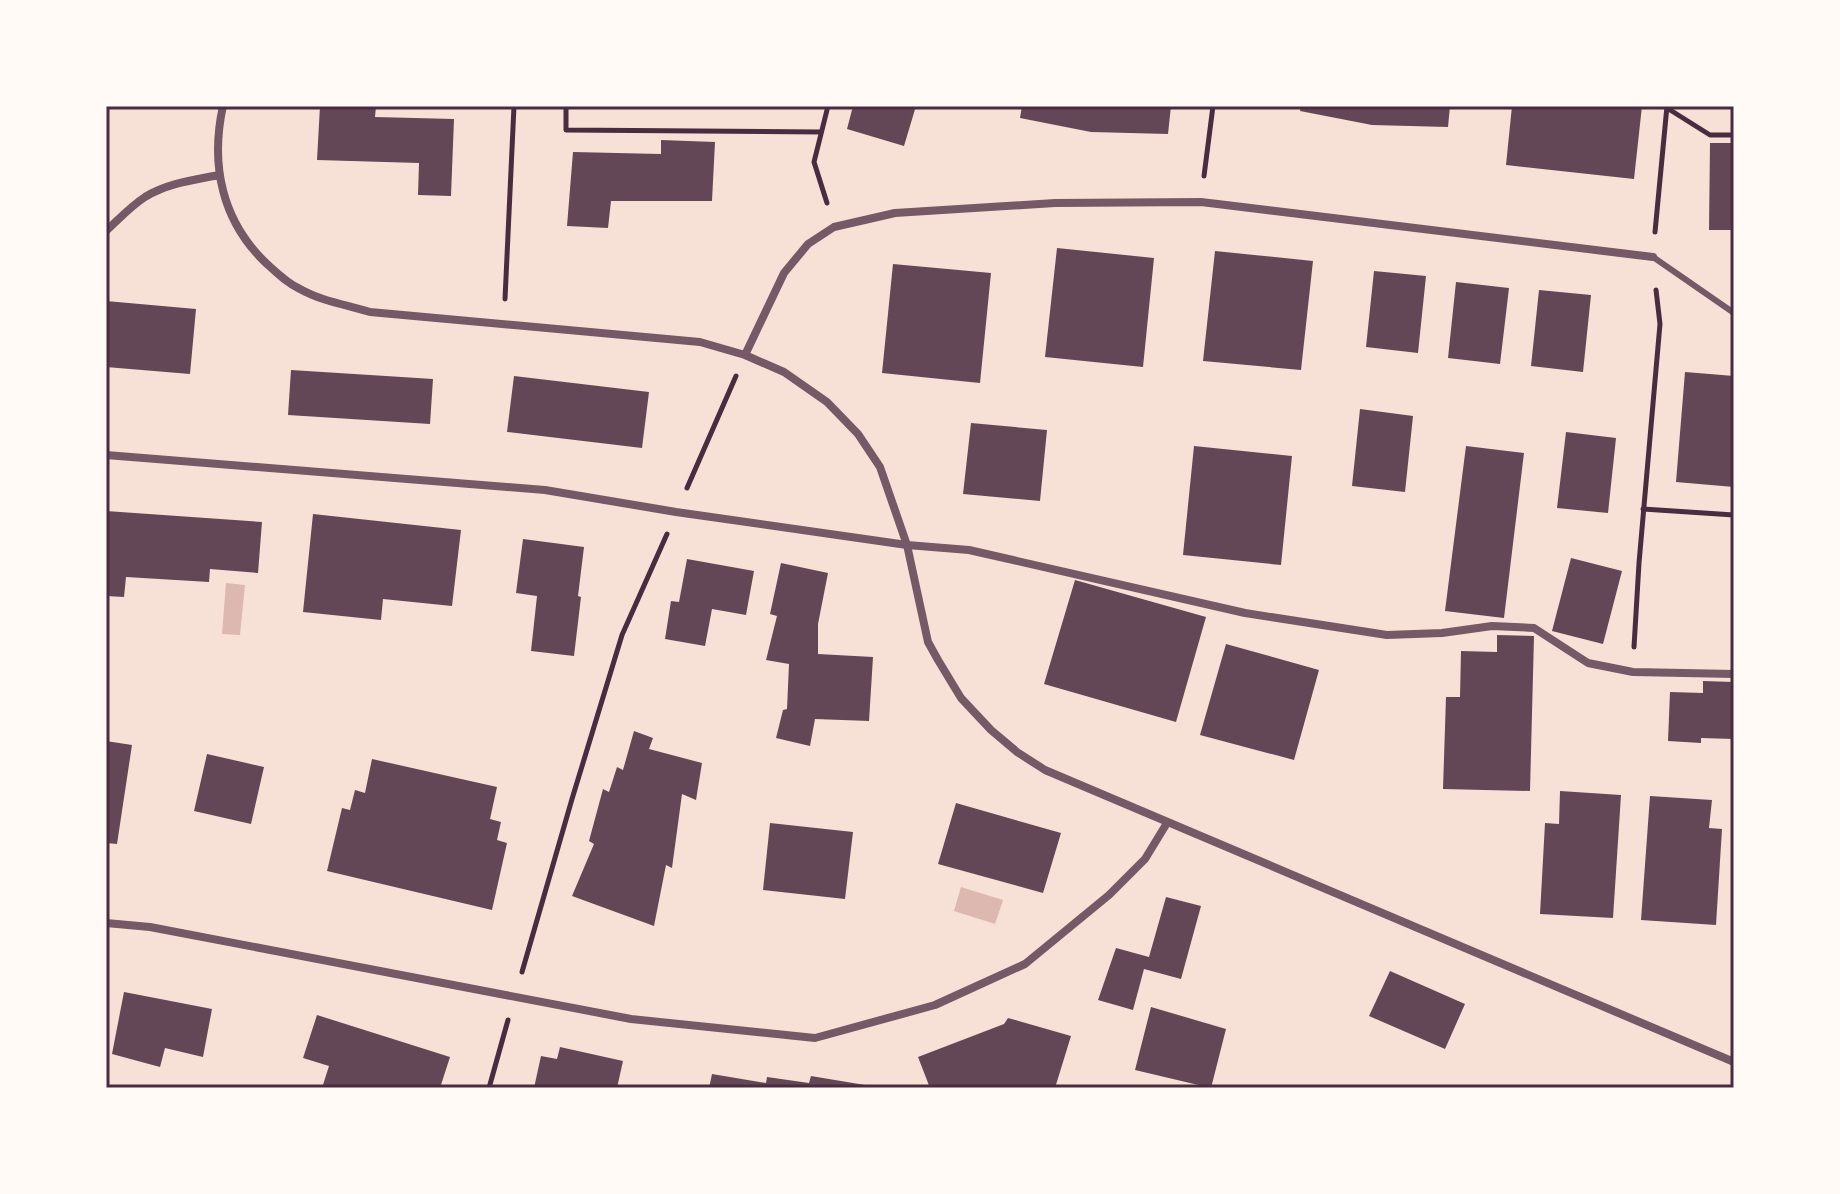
<svg xmlns="http://www.w3.org/2000/svg" width="1840" height="1194" font-family="'Work Sans',sans-serif">
<rect width="100%" height="100%" fill="#f7e1d7"/>
<!-- water -->
<path fill="#dcb8b0" d="M226,583l19,2 -5,50 -18,-1z
M961,887l42,13 -8,24 -41,-13z"/>
<!-- building -->
<path fill="#644757" d="M320,106h56l-1,11 79,2 -3,77 -33,-1 1,-32 -102,-3z
M853,106h63l-12,40 -57,-17z
M1022,106h149l-3,28 -77,-2 -71,-14z
M1301,106h149l-2,21 -76,-2 -72,-14z
M1512,106h130l-8,73 -128,-14z
M661,140l54,2 -3,59h-101l-3,27 -41,-2 6,-74 88,2z
M1710,143h24v87h-25z
M1057,248l97,10 -11,109 -98,-10z
M1215,251l98,10 -12,109 -98,-9z
M893,264l98,9 -11,110 -98,-10z
M1374,271l52,5 -8,77 -52,-6z
M1456,282l53,6 -9,76 -52,-6z
M1539,290l52,5 -8,77 -52,-6z
M106,301l90,8 -6,65 -84,-7z
M291,370l142,9 -3,45 -142,-9z
M1685,372l49,4v111l-58,-5z
M514,376l135,16 -7,56 -135,-16z
M1360,409l53,7 -8,76 -53,-6z
M971,423l76,7 -7,71 -77,-7z
M1566,432l50,6 -8,75 -51,-5z
M1194,446l98,10 -11,109 -98,-10z
M1466,446l58,7 -20,165 -59,-7z
M106,511l156,11 -4,51 -48,-4 -1,13 -83,-5 -2,20 -18,-1z
M313,514l148,16 -9,76 -69,-7 -2,21 -78,-8z
M523,539l61,8 -6,49 3,1 -7,59 -43,-5 6,-55 -21,-3z
M1571,558l51,13 -19,73 -51,-13z
M687,559l67,12 -8,44 -34,-6 -7,37 -40,-7 6,-38 8,1z
M781,563l47,10 -10,51v30l55,3 -4,64 -54,-2 -5,27 -34,-8 7,-28 4,-1 2,-45 -23,-4 11,-44 -7,-2z
M1075,580l131,37 -30,105 -132,-38z
M1497,635l37,1 -4,155 -87,-2 3,-92h14l1,-46 36,1z
M1226,644l93,26 -25,90 -94,-25z
M1703,681l31,1v57l-33,-1v5l-33,-2 2,-49 33,1z
M634,731l19,7 -4,11 53,14 -6,37 -14,-6 -10,74 -6,-3 -12,61 -82,-30 22,-52 -5,-3 14,-52 6,3 8,-25 6,3z
M106,741l26,4 -15,99 -11,-1z
M207,754l57,13 -13,57 -57,-13z
M372,759l125,28 -7,32 11,3 -4,18 10,3 -15,67 -165,-39 15,-63 8,2 5,-20 10,3z
M1560,791l61,4 -8,123 -73,-4 5,-91 14,1z
M1650,796l62,4 -3,28 13,1 -6,96 -75,-5z
M956,803l105,30 -18,60 -105,-29z
M770,823l83,9 -8,67 -82,-9z
M1166,897l35,9 -20,73 -37,-10 -11,41 -35,-10 18,-52 33,9z
M1390,971l75,33 -20,45 -76,-33z
M124,992l88,17 -9,48 -38,-9 -5,19 -48,-13z
M1151,1007l75,22 -15,59 -76,-18z
M317,1015l133,42 -10,31h-118l7,-22 -26,-8z
M1008,1018l63,18 -16,52h-125l-12,-31 86,-33z
M560,1047l63,14 -6,27h-83l7,-32 16,3z
M712,1074l54,9 1,-6 42,6 2,-7 60,10v2h-162z"/>
<g fill="none" stroke-linecap="round" stroke-linejoin="round">
<!-- path -->
<path stroke="#4a2c40" stroke-width="5" d="M566,106v24l255,2
M1667,108l43,27h24
M1204,176l9,-70
M827,203l-13,-41 14,-56
M1655,232l12,-126
M505,299l9,-193
M687,488l49,-112
M1643,509l91,6
M1634,647l5,-84 21,-239 -4,-34
M522,972l50,-173 50,-164 45,-101
M489,1088l19,-68"/>
<!-- service -->
<path stroke="#755966" stroke-width="6" d="M1653,257l81,56"/>
<!-- minor -->
<path stroke="#755966" stroke-width="8" d="M223,106c-13,59 -1,115 43,157 11,10 21,20 34,26 21,12 47,16 70,23l330,30 45,13 39,17 43,30 31,32 22,33 27,78 21,97 10,18 23,38 30,32 26,22 28,18 689,292
M106,231c13,-12 25,-25 39,-34 23,-14 49,-17 74,-22
M745,355l39,-82 24,-29 26,-17 61,-14 160,-10 146,-1 452,55
M106,455l439,35 131,22 231,33 62,5 276,63 142,22 55,-2 50,-7 42,2 54,35 45,9 101,2
M106,923l44,4 481,92 184,19 120,-33 90,-41 84,-69 36,-36 22,-36"/>
</g>
<!-- border -->
<rect width="1840" height="1194" fill="none" stroke="#fffaf5" stroke-width="216"/>
<rect x="108" y="108" width="1624" height="978" fill="none" stroke="#4a2c40" stroke-width="3"/>
</svg>
